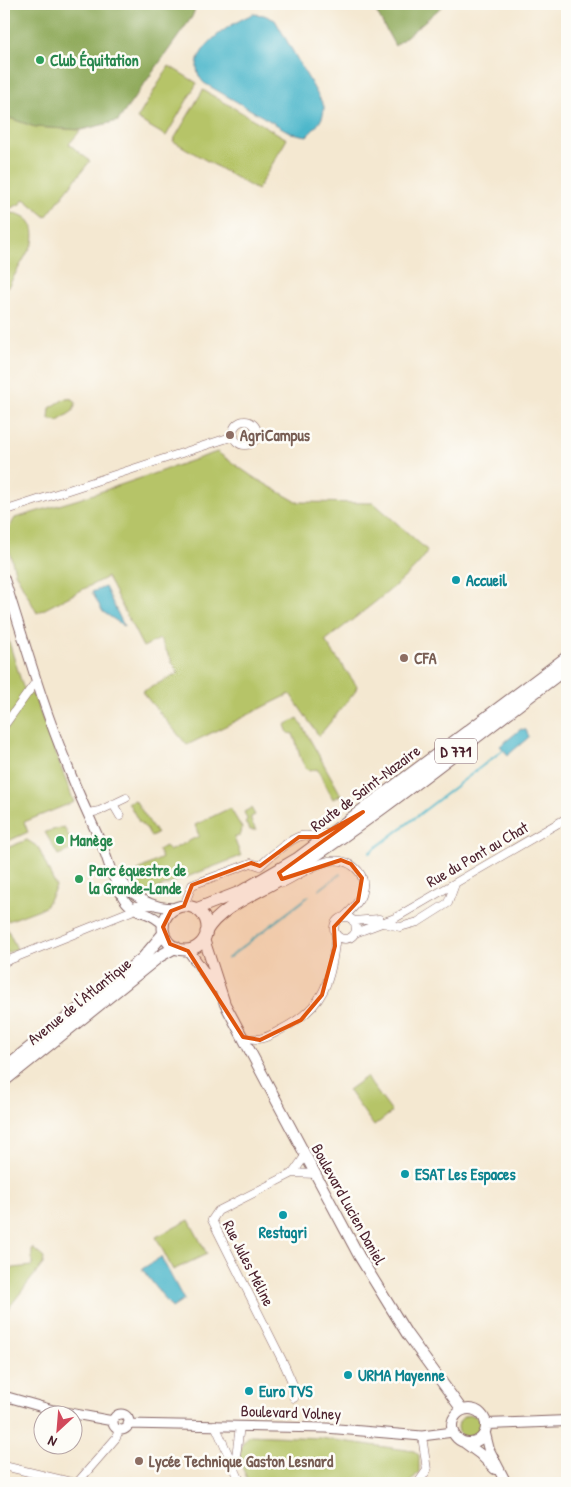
<svg xmlns="http://www.w3.org/2000/svg" width="571" height="1487" font-family="'Patrick Hand',sans-serif">
<rect width="100%" height="100%" fill="#fdfcf7"/>
<filter id="ink" filterUnits="userSpaceOnUse"><feTurbulence type="fractalNoise" baseFrequency=".02" numOctaves="2"/><feDisplacementMap in="SourceGraphic" scale="10" xChannelSelector="R" yChannelSelector="G"/><feConvolveMatrix kernelMatrix="1 2 1 2 8 2 1 2 1" color-interpolation-filters="sRGB"/></filter>
<filter id="wash" filterUnits="userSpaceOnUse"><feTurbulence type="fractalNoise" baseFrequency=".0096" numOctaves="4" result="noise"/><feDisplacementMap in="SourceGraphic" scale="20" xChannelSelector="R" yChannelSelector="G"/><feGaussianBlur stdDeviation="1.12" result="paint"/><feColorMatrix in="noise" values="0 0 0 0 0 0 0 0 0 0 0 0 0 0 0 0 0 1.4 0 .05"/><feComposite in="paint" operator="in"/></filter>
<g filter="url(#wash)">
<rect width="100%" height="100%" fill="#f4e8d1"/>
<!-- green -->
<path fill="#b6c467" stroke="#807249" d="M169,66l28,17 -31,53 -29,-17z
M203,90l84,49 -30,51 -84,-49z
M4,116l31,11 46,3 -12,14 21,17 -44,56 -22,-18 -4,5 -16,7z
M8,213c19,0 29,11 25,30l-24,42 -5,5v-74z
M66,398l7,1 3,4 -3,8 -15,10 -9,-2 1,-11z
M217,452l36,25 44,25 77,1 53,47c-1,17 -85,77 -102,91l32,45 -2,6 -36,44 -29,-42 -103,51 -45,-53 36,-19 -18,-34 -17,8 -36,-70 -70,36 -22,-41 -10,-37 10,-17 64,-19z
M4,626l19,61 11,9 40,106 -50,20 4,10 -24,11z
M298,718l43,77 -8,4 -16,-30 -8,2c-11,-10 -10,-24 -16,-37l-5,-1 -3,-8z
M135,800l22,34 -6,3 -4,-8 -8,-7 -11,-20z
M230,808l12,20 -1,6 -7,4 7,18 -98,38 -13,-14 10,-11 22,-11 -4,-8 7,-4 4,5 30,-15 -4,-11z
M251,808l4,7 -4,2v4l5,9h-6l-5,-7 2,-4 -3,-7z
M64,827l11,21 -17,7 -13,-23z
M27,840l11,7 18,40 -11,20 -37,14 -4,-8v-64z
M4,922l13,27 -13,5z
M366,1077l26,35 -18,14 -26,-36z
M189,1220l18,34 -34,16 -17,-33z
M32,1248l12,10 -1,6 -39,50v-45l28,-3z
M458 1427a12 12 0 1 1 24 0a12 12 0 1 1-24 0Z
M250,1435l70,3 94,13 5,4v17l-10,11h-160c-8,-20 -18,-31 1,-48z"/>
<!-- forest -->
<path fill="#90aa5c" stroke="#6d6444" d="M4,4h193l-5,13 -74,104 -37,9 -46,-3 -31,-11z
M372,4h73l-50,42z"/>
<!-- water -->
<path fill="#4db7cb" stroke="#4c6b7b" d="M253,14l11,1 11,5 49,86c1,13 -8,21 -17,30l-16,-3 -87,-50c-26,-28 27,-60 49,-69z
M105,587l19,39 -21,-14 -11,-20z
M521,729l5,1 3,7 -21,18 -8,-9z
M161,1257l23,43 -12,8 -30,-39z"/>
<g fill="none" stroke-linecap="round" stroke-linejoin="round">
<!-- stream -->
<path stroke="#4db7cb" stroke-width="2" d="M369,853l134,-103
M319,890l21,-16
M227,959l82,-63"/>
</g>
</g>
<g filter="url(#ink)">
<g fill="none" stroke-linecap="round" stroke-linejoin="round">
<!-- minor casing -->
<g stroke="#866565" stroke-width="9">
<path id="minor" d="M233 433a12 12 0 1 1 24 0a12 12 0 1 1-24 0Z
M4,511l230,-75
M4,726l33,-46
M113,804l7,12
M88,813l11,-2 27,-13
M260,866c8,-8 31,-28 41,-30 9,-2 14,3 23,-2
M283,883c14,-7 31,-19 46,-22 19,-3 39,10 33,31 -2,10 -11,18 -18,25
M184,906l8,-21 59,-22 9,3
M334 928a11 11 0 1 1 22 0a11 11 0 1 1-22 0Z
M353,921l26,-2
M384,923l16,4 18,-5 30,-19 7,-19
M355,933l40,-15 172,-100
M4,962l127,-51 5,-5 18,-1
M243,1037c16,5 25,0 39,-8 43,-22 49,-48 54,-94
M293,1173l22,1
M294,1398l-2,-16 -7,-16 -73,-146 6,-9 75,-38 12,-17
M215,1425l26,58
M235,1464l5,-38
M4,1466l71,17
M77,1483l39,-45 3,-9
M418,1483l9,-13 -5,-34"/>
</g>
<!-- tertiary casing -->
<g stroke="#866565" stroke-width="11">
<path id="tertiary" d="M4,578c20,61 37,124 62,184 10,27 23,54 35,81 8,18 12,40 23,56 9,15 29,12 40,27
M117,874c14,23 33,34 59,34
M4,1396l49,14 60,11
M113 1422a8 8 0 1 1 16 0a8 8 0 1 1-16 0Z
M128,1424l198,4 96,8 31,-4"/>
</g>
<!-- secondary casing -->
<g stroke="#866565" stroke-width="12">
<path id="secondary" d="M204,939l21,65 134,252 48,78 55,76
M188,950l27,37
M452 1426a17 17 0 1 1 34 0a17 17 0 1 1-34 0Z
M487,1424l80,-3
M485,1434l4,16 17,33
M465,1443l15,11 15,15"/>
</g>
<!-- primary casing -->
<g stroke="#866565" stroke-width="13">
<path id="primary" d="M163 928a22 22 0 1 1 44 0a22 22 0 1 1-44 0Z
M196,909l44,-17 58,-34 269,-201
M206,932c13,-24 50,-38 73,-52 101,-65 193,-141 288,-212
M4,1068l139,-110 21,-25
M4,1081l156,-125 16,-9"/>
</g>
<!-- minor -->
<use href="#minor" stroke="#fff" stroke-width="8"/>
<!-- tertiary -->
<use href="#tertiary" stroke="#fff" stroke-width="9"/>
<!-- secondary -->
<use href="#secondary" stroke="#fff" stroke-width="10"/>
<!-- primary -->
<use href="#primary" stroke="#fff" stroke-width="11"/>
</g>
</g>
<!-- marked area -->
<path fill="#e0560e" fill-opacity="0.2" stroke="#e0560e" stroke-width="4" stroke-linejoin="round" d="M363,812l-84,61 3,6 59,-19 10,4 11,14 -4,23 -24,26 1,19 -13,49 -21,25 -41,20 -17,-3 -55,-86 -18,-7 -7,-17 8,-16 13,-5 8,-21 59,-22 9,3 39,-29h19z"/>
<!-- markers -->
<g fill="#2e9e5b" stroke="#fdfcf7" stroke-width="2">
<circle cx="40" cy="60" r="5"/>
<circle cx="60" cy="840" r="5"/>
<circle cx="79" cy="879" r="5"/>
</g>
<g fill="#8d6e63" stroke="#fdfcf7" stroke-width="2">
<circle cx="230" cy="435" r="5"/>
<circle cx="404" cy="658" r="5"/>
<circle cx="139" cy="1461" r="5"/>
</g>
<g fill="#0f9aa8" stroke="#fdfcf7" stroke-width="2">
<circle cx="456" cy="580" r="5"/>
<circle cx="405" cy="1174" r="5"/>
<circle cx="283" cy="1215" r="5"/>
<circle cx="348" cy="1375" r="5"/>
<circle cx="249" cy="1391" r="5"/>
</g>
<g text-anchor="middle" dominant-baseline="central" stroke-width="5" stroke-linejoin="round" paint-order="stroke">
<!-- shield labels -->
<rect fill="#fdfcf7" stroke="#806168" stroke-width="1" x="435" y="738.5" width="42" height="25" rx="4"/>
<g font-size="15" font-weight="bold" fill="#4a1f2b">
<text x="456" y="751">D 771</text>
</g>
<!-- leisure labels -->
<g font-size="16" font-weight="bold" fill="#27864d" stroke="#fdfcf7" text-anchor="start">
<text x="50" y="60">Club Équitation</text>
<text x="70" y="840">Manège</text>
<text x="89" y="870">Parc équestre de<tspan x="89" dy="18">la Grande-Lande</tspan></text>
</g>
<!-- education labels -->
<g font-size="16" font-weight="bold" fill="#785e54" stroke="#fdfcf7" text-anchor="start">
<text x="240" y="435">AgriCampus</text>
<text x="414" y="658">CFA</text>
<text x="149" y="1461">Lycée Technique Gaston Lesnard</text>
</g>
<!-- culture labels -->
<g font-size="16" font-weight="bold" fill="#0d838f" stroke="#fdfcf7" text-anchor="start">
<text x="466" y="580">Accueil</text>
<text x="415" y="1174">ESAT Les Espaces</text>
<text x="283" y="1232" text-anchor="middle">Restagri</text>
<text x="358" y="1375">URMA Mayenne</text>
<text x="259" y="1391">Euro TVS</text>
</g>
<!-- street labels -->
<g font-size="16" fill="#4a1f2b" stroke="#fdfcf7">
<text transform="translate(365 788) rotate(-37)">Route de Saint-Nazaire</text>
<text transform="translate(477 854) rotate(-30)">Rue du Pont au Chat</text>
<text transform="translate(79 1001) rotate(-39)">Avenue de l'Atlantique</text>
<text transform="translate(349 1204) rotate(61)">Boulevard Lucien Daniel</text>
<text transform="translate(249 1263) rotate(63)">Rue Jules Méline</text>
<text transform="translate(291 1412) rotate(2)">Boulevard Volney</text>
</g>
</g>
<!-- margin -->
<rect width="571" height="1487" fill="none" stroke="#fdfcf7" stroke-width="20"/>
<!-- north arrow -->
<g transform="translate(58 1430) rotate(206)"><circle r="24" fill="#fdfcf7" stroke="#b5a4a5"/>
<path d="M0-4L9 19L0 12L-9 19Z" fill="#d1495b"/>
<text y="-8" font-size="14" font-weight="bold" text-anchor="middle" fill="#4a1f2b">N</text>
</g>
</svg>
